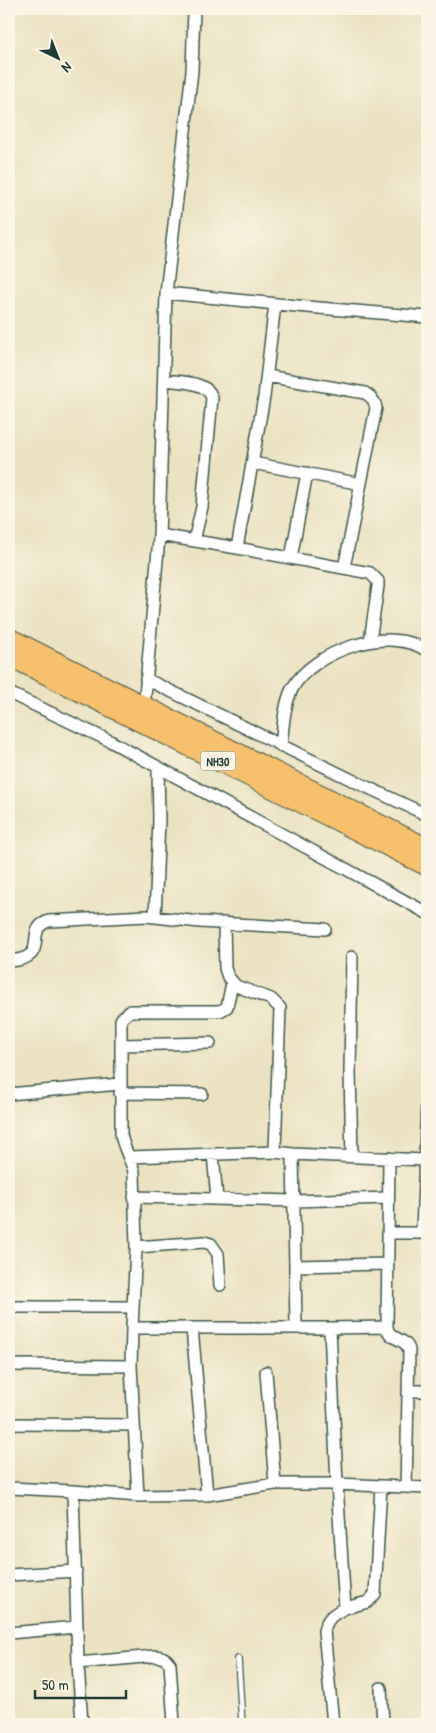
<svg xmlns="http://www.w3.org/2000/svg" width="436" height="1733" font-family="'Patrick Hand',sans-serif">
<rect width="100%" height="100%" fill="#fcf5e5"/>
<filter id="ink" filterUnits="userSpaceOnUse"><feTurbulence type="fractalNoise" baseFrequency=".02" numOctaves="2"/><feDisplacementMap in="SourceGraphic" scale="10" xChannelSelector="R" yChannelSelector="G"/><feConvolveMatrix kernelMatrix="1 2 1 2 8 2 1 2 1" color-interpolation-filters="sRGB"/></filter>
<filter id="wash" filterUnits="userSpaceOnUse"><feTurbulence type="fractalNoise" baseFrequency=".0096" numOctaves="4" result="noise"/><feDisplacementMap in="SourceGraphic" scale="20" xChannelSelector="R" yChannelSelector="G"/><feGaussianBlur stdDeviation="1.12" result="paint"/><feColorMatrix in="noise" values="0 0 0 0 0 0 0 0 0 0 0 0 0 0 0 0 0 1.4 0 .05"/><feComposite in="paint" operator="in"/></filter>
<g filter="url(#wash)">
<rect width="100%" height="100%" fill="#eae2c0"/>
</g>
<g filter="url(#ink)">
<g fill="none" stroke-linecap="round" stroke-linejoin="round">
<!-- service casing -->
<g stroke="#3d5649" stroke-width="8">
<path id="service" d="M238,1659l4,65"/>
</g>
<!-- minor casing -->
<g stroke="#3d5649" stroke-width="14">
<path id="minor" d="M166,293l141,14 120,10
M267,376l98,17c7,4 10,8 11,15l-32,160
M165,380c13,2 43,1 47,18l-10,109 -8,34
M253,463l108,21
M159,535l78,13 133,25 8,8v5l-8,55
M237,548l27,-151 11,-93
M291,558l16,-85
M146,679l208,102 73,34
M9,693l101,48 317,172
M144,707l15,-169 7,-245 26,-222 2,-62
M281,746c2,-18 3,-41 11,-57 20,-38 99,-65 135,-38
M155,917l4,-97 -1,-53
M224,923l1,45 3,9 8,9 35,13 9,9 -5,144 18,2 3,173
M9,961c45,-3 12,-31 40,-40l97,-5 54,6 125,7
M121,1045l89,-2
M120,1093l82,1
M9,1094l111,-10
M213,1154l4,45
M293,1154l131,6
M352,1156l-2,-83 2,-116
M129,1157l146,-5
M389,1158l-2,169c2,14 19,10 22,23l-3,137
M134,1197l160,4 94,-3
M388,1233h39
M422,1233l5,-131
M136,1247l68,-5 7,2 7,10 2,31
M295,1266l92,-2
M9,1307h124
M132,1328l4,-81 -2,-75c-3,-13 -11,-24 -13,-38v-114l2,-3 7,-6h90l7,-4 5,-24
M192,1328l15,167
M330,1328l57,-1
M9,1365l122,1
M266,1372l9,112
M408,1391h19
M9,1424l125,1
M9,1488l64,3
M9,1575l67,-4
M345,1608l23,-6 7,-8 6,-108
M9,1633l68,-6
M78,1663l77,-7c8,1 11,2 15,8l4,60
M381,1688l2,36
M82,1724l-4,-61 -5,-172 65,5
M333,1724l-9,-93c3,-13 9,-17 21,-23l-8,-124 -7,-156h-198l-1,38 7,130 69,-1 68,-11h62l90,4"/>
</g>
<!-- trunk casing -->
<g stroke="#3d5649" stroke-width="21">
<path id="trunk" d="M9,638l418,210
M9,656l418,210"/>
</g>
<!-- service -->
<use href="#service" stroke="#fff" stroke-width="5.5"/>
<!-- minor -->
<use href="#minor" stroke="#fff" stroke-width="11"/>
<!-- trunk -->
<use href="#trunk" stroke="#f7c06c" stroke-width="19"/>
</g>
</g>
<g text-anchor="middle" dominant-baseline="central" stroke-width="4" stroke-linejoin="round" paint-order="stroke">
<!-- shield labels -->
<rect fill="#fcf5e5" stroke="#617469" stroke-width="1" x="200.5" y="751.5" width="35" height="19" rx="4"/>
<g font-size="12" font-weight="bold" fill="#1f3d34">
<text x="218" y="761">NH30</text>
</g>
</g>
<!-- margin -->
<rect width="436" height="1733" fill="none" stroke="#fcf5e5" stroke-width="30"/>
<!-- north arrow -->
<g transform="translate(58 58) rotate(137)" stroke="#fcf5e5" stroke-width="4" paint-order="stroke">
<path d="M0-4L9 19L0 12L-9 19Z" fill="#1f3d34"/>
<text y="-8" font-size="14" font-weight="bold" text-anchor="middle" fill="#1f3d34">N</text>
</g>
<!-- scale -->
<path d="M35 1690v8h91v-8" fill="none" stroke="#1f3d34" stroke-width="2.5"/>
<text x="42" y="1690" font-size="15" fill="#1f3d34" stroke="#fcf5e5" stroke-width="4" paint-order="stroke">50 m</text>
</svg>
